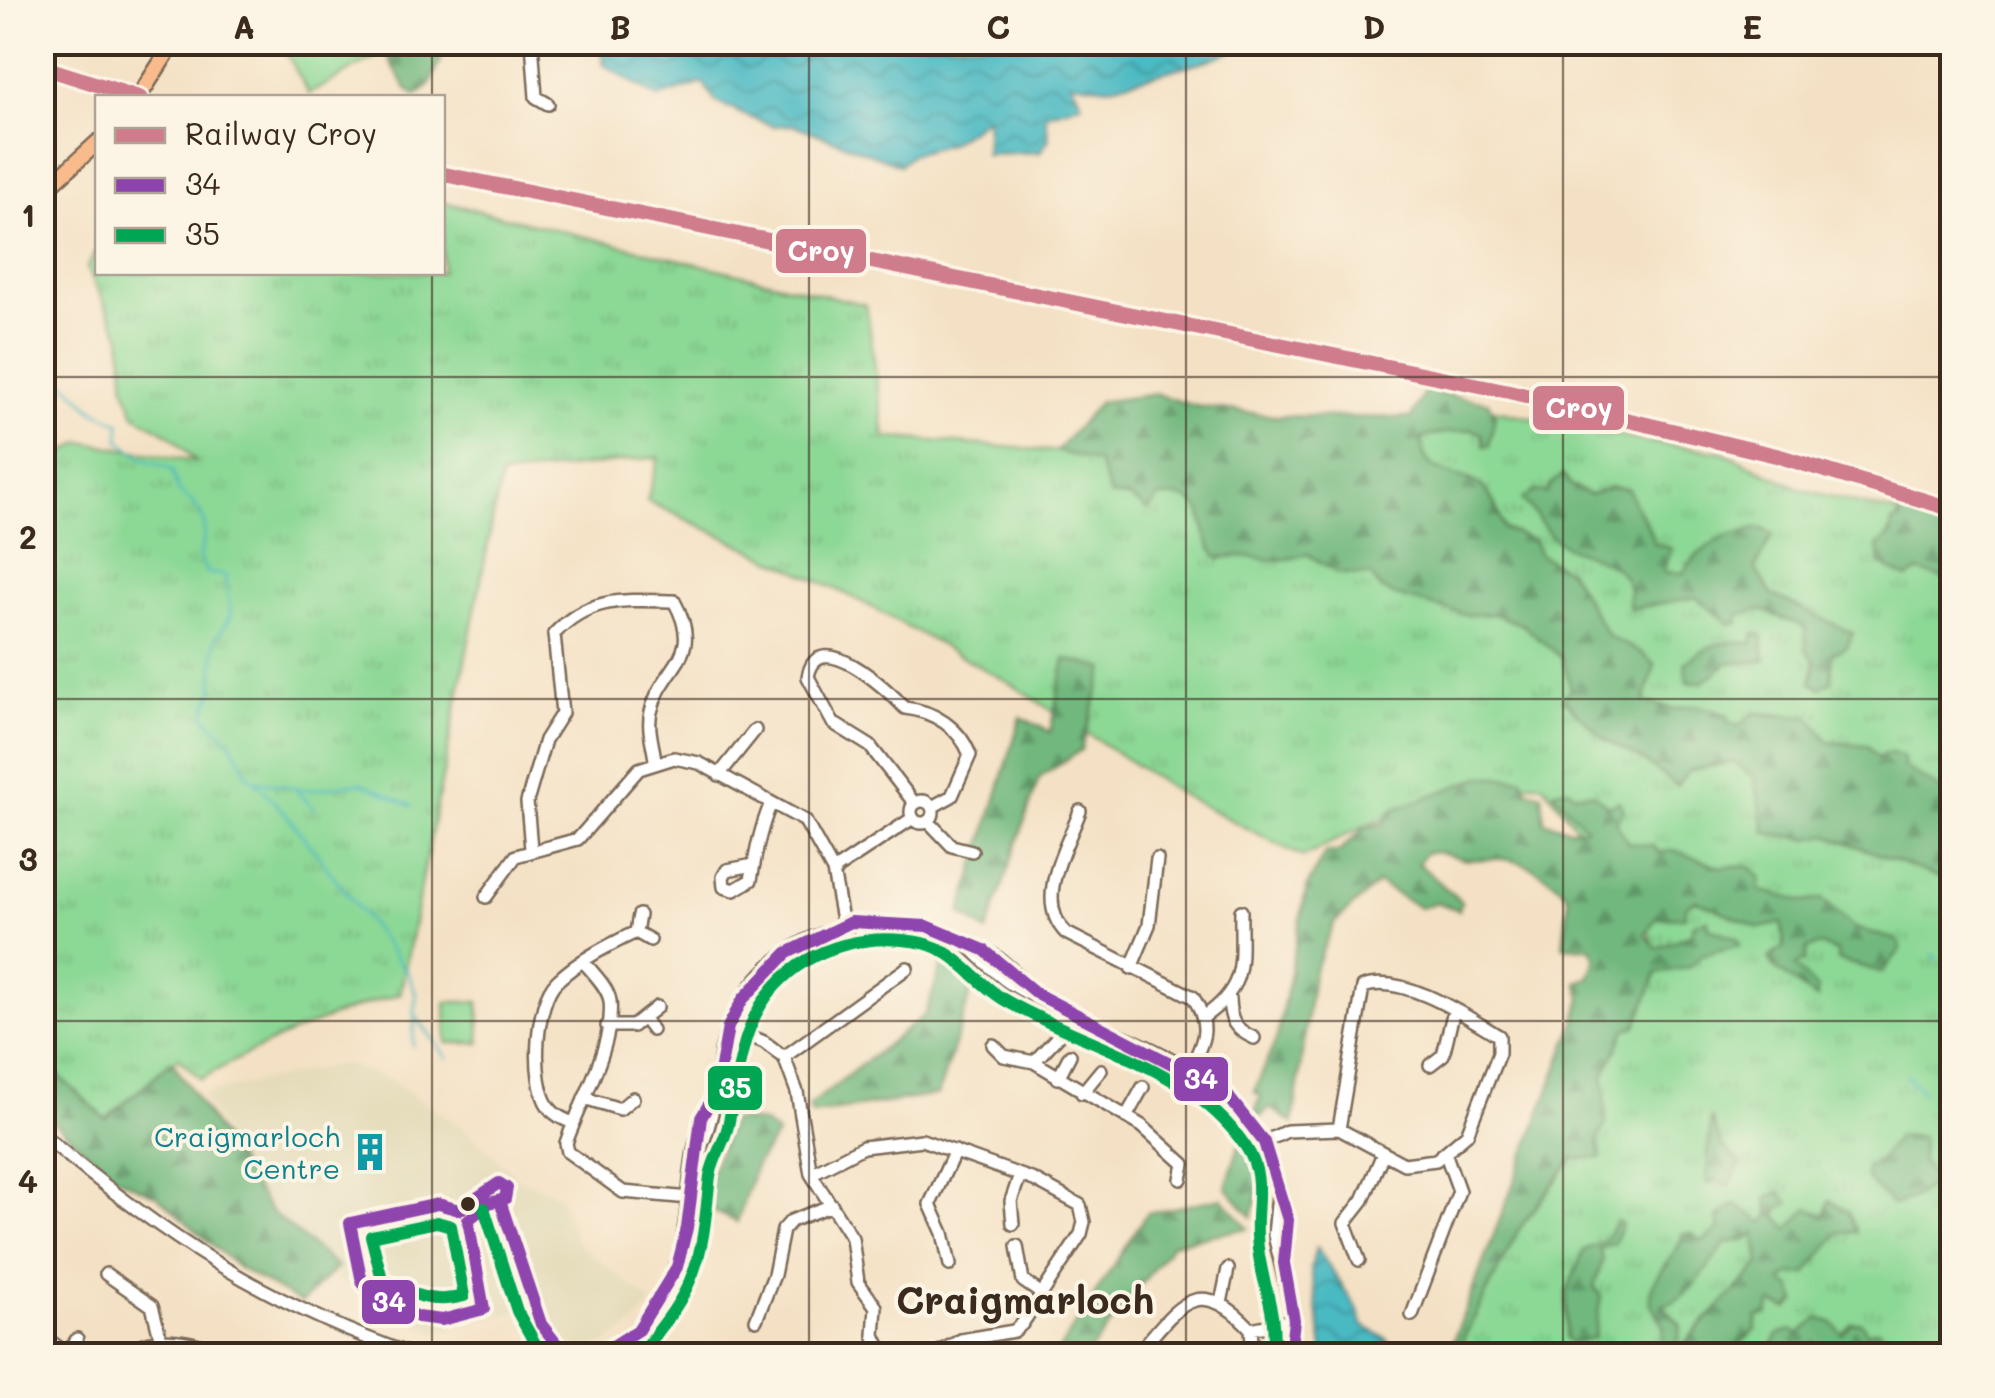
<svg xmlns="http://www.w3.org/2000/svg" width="1995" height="1398" font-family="Mali,sans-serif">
<defs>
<pattern id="grass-tufts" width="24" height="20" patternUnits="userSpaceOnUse" patternTransform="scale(2.5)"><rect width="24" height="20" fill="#8cd895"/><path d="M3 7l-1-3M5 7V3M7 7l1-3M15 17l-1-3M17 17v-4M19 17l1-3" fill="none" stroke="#7aba80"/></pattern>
<pattern id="forest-firs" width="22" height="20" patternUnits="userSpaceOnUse" patternTransform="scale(2.5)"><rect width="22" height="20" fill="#71b87e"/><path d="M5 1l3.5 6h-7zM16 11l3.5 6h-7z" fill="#5e9667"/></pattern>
<pattern id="water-waves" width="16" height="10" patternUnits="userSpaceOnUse" patternTransform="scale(2.5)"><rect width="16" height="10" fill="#4ab9c2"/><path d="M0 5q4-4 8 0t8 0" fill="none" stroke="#3f979d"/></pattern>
</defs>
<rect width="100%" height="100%" fill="#fcf5e5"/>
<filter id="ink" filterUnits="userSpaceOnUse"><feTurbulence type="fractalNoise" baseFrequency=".01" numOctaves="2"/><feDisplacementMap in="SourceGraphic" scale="20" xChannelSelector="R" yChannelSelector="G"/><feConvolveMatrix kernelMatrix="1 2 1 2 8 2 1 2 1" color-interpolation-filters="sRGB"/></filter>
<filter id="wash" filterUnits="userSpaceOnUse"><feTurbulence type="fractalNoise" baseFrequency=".0048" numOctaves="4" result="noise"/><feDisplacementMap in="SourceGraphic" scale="40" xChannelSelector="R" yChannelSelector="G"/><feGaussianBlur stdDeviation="2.25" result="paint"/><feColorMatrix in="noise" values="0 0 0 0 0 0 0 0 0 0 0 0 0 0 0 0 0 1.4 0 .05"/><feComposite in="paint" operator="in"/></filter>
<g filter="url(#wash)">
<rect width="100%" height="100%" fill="#f4e1c5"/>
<!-- built -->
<path fill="#e4dbba" d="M344,1063l47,17 74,49 54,50 41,16 16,47 76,61 -20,23 -27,18 -25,5 -18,-10 -18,-34 -111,27 -96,-52 -1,-13 -66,-56 -68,-117z"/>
<!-- grass -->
<path fill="url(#grass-tufts)" stroke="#64815a" stroke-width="2.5" d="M443,202l423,103 19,132 177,15 352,18 1,-42 71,-20 161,34 76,10 78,37 99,25 -14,26 24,34 35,-8 7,5v784h-497l64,-126 54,-70 33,-96 52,-105 -17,-50 -99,-125 -80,2 -102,43 -57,29 -125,-64 -165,-108 -160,-88 -206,-96 12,-44 -158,19 -101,518c-72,20 -134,48 -199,85l-23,-21 -72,73 -63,-36 -1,-649 16,10 24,-14 113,19 -25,-26 -35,-20 -10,-27 -4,-52 -34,-68 10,-18 1,22h344z"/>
<!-- forest -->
<path fill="url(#forest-firs)" stroke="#56714e" stroke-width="2.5" d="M380,43h49l12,17 -13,27 -12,9 -9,-7z
M1425,391l63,11 7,14 -6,30h-5l-2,-12 -11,-5c-8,5 -32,2 -48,9 -6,41 41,32 58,48 13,12 17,26 23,43l29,11 7,15 29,16 39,65 34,17 13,12 -11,37 31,7 21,-4 32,10v6l10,5 16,-13 55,3 20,26 39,4 9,12 12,-6 13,5 2,10 48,30v79h-17l-107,-41 -20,4 -42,-6 -12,-56 -21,-15 -45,9 -11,15 -36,-27 -38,-21 -40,-39 8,-11 -9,-30 -39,-33 -29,-11 -26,1 -72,-19 -14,-6 -11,-14 -34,-3 -30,-19c-43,15 -55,-5 -88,5 -26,-25 0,-67 -59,-62l-12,13 -20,-13 -18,-2 -12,-33 -41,-11 42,-49 57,-8 39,12 81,10 135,2z
M1563,475l9,11 18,9 21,-8 18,2c4,21 21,31 24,53l19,7 -9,23 20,1c18,-29 45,-39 78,-45l12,6 -18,34 16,26 82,39 -6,14 -15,6v28l-11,7 -10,-5 5,-21 -10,-12 -1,-23 -45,-18 -22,6 1,8 -9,1 -34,-27 -66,12c-3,-8 1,-16 -2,-23 -8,-29 -53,-30 -71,-45 -16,-13 -21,-29 -35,-42l13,-8 12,2 3,-8z
M1914,506l38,13 -3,61 -30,-9 -12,7 -27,-14 -2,-18 13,-11 1,-13 8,-2 2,-10z
M1754,633l8,2 3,25 -37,3 -25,19 -15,1 -3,-19c18,-17 42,-27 67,-20z
M1065,659l40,10 -24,81 -42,28 -52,154 -26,-19 60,-196 29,15z
M1484,776l39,3 5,11 14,4 2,27 26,8 16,-2 -33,-35 15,-4 6,5h19l15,13 11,-5 5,9 -8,12 12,21 26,3 5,7 15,-3 45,17 29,-2 13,12 -2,13 46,12 17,-3 32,29 43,12 4,9 -19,23 -44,-12 -1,-8 -17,-7 -13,4 -2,11 -10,6 22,23v10l-45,-33 -3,-8 15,-11 -2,-24 -23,5 -63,-28 -9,5 -3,12 -28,1 -11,16 12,14 35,-14 2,-11 14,-3 1,8 28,10 3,7 -39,10 -11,12 -33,6 -21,53 -10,3 -22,47 2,48 -8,14 3,20 -29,1 -53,70 -64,126h-7l128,-335 6,-23 -5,-15 12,-4 7,-19 -5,-11 -28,-2 6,-48c-14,-20 -42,-37 -66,-39 -13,-1 -27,2 -40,0 -16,-4 -20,-9 -38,-6l-7,10 43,39 -2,8 -23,-8 -16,6 -42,-25 -44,40 -21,50 -20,150 -23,-15 -9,8 -6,-4 6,-16 -7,-4 23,-54 30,-152 19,-34h13l24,-23 22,-7 7,-12z
M947,951l28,28 -37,116 -126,19 -3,-8 116,-91z
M42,1061l64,58 66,-58 98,150 67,56 -36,36 -64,-36 -80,-71 -39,-18 -75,-65z
M1711,1117l10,28 20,18 -12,22 -14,-5 -6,5 -3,-5z
M732,1120l31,3 14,11 -22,32 -18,56 -39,-18z
M1243,1133l21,43 -12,41 -26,-30z
M1911,1136l11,1 -1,23 15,20 -22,18 -22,7 -26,-27v-10l10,-5 22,-26z
M1780,1192l9,11 -10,5 -2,9 12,12 19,-21 17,8 5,-16 18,12 9,20 -19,1 -32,41 -17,1 -7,7 10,6 4,14 -8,7 -17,-6 -3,11 -10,3 -2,13 -30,25h-47l-3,-2c26,-31 56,-56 84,-89l-5,-31 -8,7 -21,3c-16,20 -37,58 -63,62l18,21 -2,13 -13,14 -5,-8 3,-20c-3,-6 -11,-15 -13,-21 -8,-23 31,-49 31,-70l9,-1 11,8 18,-12 -2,-12 17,-13 28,19 6,-6 -2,-19z
M1222,1198l26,30 -75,15 -86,112h-31l91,-142z
M1617,1221l5,3 -8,19 -14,6 3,10 -9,28 7,9 -7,42 -23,5 -5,-5 1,-47 17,-41 20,-8z
M1819,1318l14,5 9,11 10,-11 9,-1 6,11 11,-3 28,25h-87l-4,-13 -13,13h-43l12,-7 8,-14 13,-4 7,4z"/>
<!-- garden -->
<path fill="#8cd895" stroke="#64815a" stroke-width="2.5" d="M281,43h88l8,13 -68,38z
M446,1002h33l1,41h-33z"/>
<!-- water -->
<path fill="url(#water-waves)" stroke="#427270" stroke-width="2.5" d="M601,43l1,-1 650,1 -43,17 -101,27 -37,-5 11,21 -37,12 4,24 -9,13 -55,2 2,-36 -39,26 -37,10 -11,11 -106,-40 -20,1 -30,-11 -29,-14 -12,-18 -45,15 -54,-33z
M1316,1247l43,64 3,14 25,14 10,16h-73l-13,-86z"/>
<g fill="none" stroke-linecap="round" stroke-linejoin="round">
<!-- stream -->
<path stroke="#4ab9c2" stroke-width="2.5" d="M42,360l51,50 27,13v18l24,18 28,10 6,22c28,19 32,34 21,66l8,16 18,2 6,40 -16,26 -2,50 -9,25 28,27 15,30 39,41 122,159 8,22 -3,51
M256,781l53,9 53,-7 50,23
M295,789l20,20
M1933,954l4,5
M415,1015l32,43
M1906,1076l17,16
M1930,1099l20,18"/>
</g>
</g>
<g filter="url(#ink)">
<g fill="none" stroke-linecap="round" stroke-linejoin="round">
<!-- minor casing -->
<g stroke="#7c6a58" stroke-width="16">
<path id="minor" d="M532,42l4,55 12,7
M719,775l36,-45
M911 812a11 11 0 1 1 22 0a11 11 0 1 1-22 0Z
M915,804l-45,-58 -37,-23 -25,-46c9,-53 79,12 97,31 29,3 55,20 65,47l-18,41 -20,11
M1080,811c-13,36 -47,89 -14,122l127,64c18,28 12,44 -4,73
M928,821l24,25 20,5
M531,849l-4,-47 18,-62 17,-27 -8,-79c35,-38 70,-34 120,-33 32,58 -12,63 -23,111 -4,16 2,32 4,48
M754,865l-27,5 -4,7 1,10 10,3 17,-10c5,-28 9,-51 20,-77
M833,871l80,-53
M486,897l30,-41 62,-17 61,-70 35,-11 25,5 106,58 28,50 10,54
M636,932l3,-17
M968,946c14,12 25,26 40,36 90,56 225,71 264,184 12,34 17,61 12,97
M584,962c8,10 24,25 26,39 5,43 -30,102 -44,142l2,9 55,40 67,6
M1131,968l18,-43 8,-66
M1229,999c1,22 5,30 25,39
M1205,1016c44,-31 35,-56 36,-105
M643,1018l9,12
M607,1026h26l24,-19
M728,1027l36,15 20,15 13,35 14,82 41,64 6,44 18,25 -2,28 10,21
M993,1045l11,11 30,6 108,64 42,38 -3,15
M784,1057l123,-89
M1034,1062l27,-29 10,-23
M1430,1065l13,-10 11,-45
M1058,1078l12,-23
M1082,1093l19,-23
M584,1098l36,11 13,-11
M1126,1117l17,-30
M573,1123c-10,-4 -19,-8 -25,-17 -17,-25 -13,-104 9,-125 22,-21 52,-36 79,-49l14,8
M42,1134c123,104 221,168 373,222
M1264,1142l23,-11 52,-2 65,35 32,-4 31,-26 32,-81v-17c-33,-20 -96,-63 -136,-49l-24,142
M694,1166c10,-24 18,-47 22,-73 4,-22 3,-45 12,-67 49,-111 166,-127 264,-72 16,9 31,28 45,40
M811,1174l52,-27 59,-7 112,40 46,25 4,17 -3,12 -59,90 -8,7 -53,9 -29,16
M490 1192a9 9 0 1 1 18 0a9 9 0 1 1-18 0Z
M1278,1195l-4,40 20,85 -4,36
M500,1201l39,118 -2,37
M1013,1224l-2,-23 9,-26
M42,1241l2,1
M1017,1246l6,35 19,13
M1359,1260l-14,-37 18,-23 19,-44
M950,1265l-7,-32 -13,-29 25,-53
M106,1274l46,32 9,34
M1221,1303l7,-34
M1412,1315l47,-124 -13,-36
M756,1320l18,-45 9,-45 8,-9 41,-16
M541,1322l9,17 17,17
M1251,1329l43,-9
M47,1339l23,17
M1145,1346l12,10
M68,1352l9,-13
M122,1356c32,-27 76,-14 111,0
M596,1356c24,-8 39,-22 54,-43 56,-75 24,-148 62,-215
M1135,1356c40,-43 59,-88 116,-27l2,27"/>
</g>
<!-- major casing -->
<g stroke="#7c6a58" stroke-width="19">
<path id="major" d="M138,98l36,-56
M42,193l56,-51"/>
</g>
<!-- minor -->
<use href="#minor" stroke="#fff" stroke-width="11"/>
<!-- major -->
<use href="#major" stroke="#fabb8c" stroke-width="14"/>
<!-- bus-1 casing -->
<g stroke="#fcf5e5" stroke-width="20">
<path id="bus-1" d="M499,1183l8,5 -2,11 -16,4 -21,17 16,89 -42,11 -24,-3 -48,-24 -8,-11 -12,-59 88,-19 21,6z
M500,1201l41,123 25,32
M597,1356l41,-26 39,-63 10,-39 14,-110 16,-28 11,-63 15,-28 44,-46 64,-31 76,4 57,24 53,44 187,97 40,51 24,78 -4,43 10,57 -4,36"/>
</g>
<!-- bus-2 casing -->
<g stroke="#fcf5e5" stroke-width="20">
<path id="bus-2" d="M484,1208l33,103 25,45
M437,1222l14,4 13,70c-34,9 -52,-2 -82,-17l-11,-43z
M639,1356c20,-26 43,-52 54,-83 12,-31 13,-64 17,-97 3,-17 14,-33 18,-50 11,-50 11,-101 48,-141 37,-40 95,-53 147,-42 34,8 52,39 80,56 81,48 188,66 243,148 20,30 9,56 11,88 1,44 21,70 16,119"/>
</g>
<!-- bus-1 -->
<use href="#bus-1" stroke="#8e44ad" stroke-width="12"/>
<!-- bus-2 -->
<use href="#bus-2" stroke="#00a651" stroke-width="12"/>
<!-- rail-1 casing -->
<g stroke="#fcf5e5" stroke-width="22">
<path id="rail-1" d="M42,67l98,31
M442,174l1065,217 271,65 174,53"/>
</g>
<!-- rail-1 -->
<use href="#rail-1" stroke="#cf7c8c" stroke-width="15"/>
</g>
</g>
<!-- grid -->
<path fill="none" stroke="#3b2a1e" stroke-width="2.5" stroke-opacity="0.55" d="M432,42v56M809,42v1314M1186,42v1314M1563,42v1314M432,272v1084M42,377h1910M42,699h1910M42,1021h1910"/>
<!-- icons -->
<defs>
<g id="building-bare" transform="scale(3)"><path d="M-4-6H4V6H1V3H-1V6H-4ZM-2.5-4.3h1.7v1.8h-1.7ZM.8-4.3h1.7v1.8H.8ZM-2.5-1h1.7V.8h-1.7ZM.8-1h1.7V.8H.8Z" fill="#0f9aa8" stroke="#fcf5e5" stroke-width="2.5" paint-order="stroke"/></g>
</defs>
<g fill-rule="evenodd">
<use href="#building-bare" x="370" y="1152"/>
</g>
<!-- markers -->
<circle fill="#3b2a1e" stroke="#fcf5e5" stroke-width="4" cx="468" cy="1204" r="9"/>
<g text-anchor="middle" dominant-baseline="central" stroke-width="8" stroke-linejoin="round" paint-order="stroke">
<!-- culture labels -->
<g font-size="28" fill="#0d838f" stroke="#fcf5e5" text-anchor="end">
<text x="340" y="1136">Craigmarloch<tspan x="340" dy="32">Centre</tspan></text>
</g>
<!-- district labels -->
<g font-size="38" font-weight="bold" fill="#3b2a1e" stroke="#fcf5e5">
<text x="1025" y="1299">Craigmarloch</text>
</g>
</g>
<g stroke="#fcf5e5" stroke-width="4">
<rect x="774" y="227" width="94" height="48" rx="10" fill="#cf7c8c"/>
<rect x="1531" y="384" width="95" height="48" rx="10" fill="#cf7c8c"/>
<rect x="1172" y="1055" width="58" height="48" rx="10" fill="#8e44ad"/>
<rect x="706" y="1064" width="58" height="48" rx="10" fill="#00a651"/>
<rect x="360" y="1278" width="57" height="48" rx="10" fill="#8e44ad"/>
</g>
<g font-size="28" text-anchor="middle" font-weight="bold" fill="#fff">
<text x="821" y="261">Croy</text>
<text x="1579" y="418">Croy</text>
<text x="1201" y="1089">34</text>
<text x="735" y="1098">35</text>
<text x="389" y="1312">34</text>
</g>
<!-- margin -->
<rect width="1995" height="1398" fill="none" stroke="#fcf5e5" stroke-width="110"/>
<!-- legend -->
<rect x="95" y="95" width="350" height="180" fill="#fcf5e5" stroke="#afa495" stroke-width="2.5"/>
<rect x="115" y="128" width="50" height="15" fill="#cf7c8c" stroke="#afa495" stroke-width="2.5"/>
<text x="185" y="145" font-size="30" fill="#3b2a1e">Railway Croy</text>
<rect x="115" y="178" width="50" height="15" fill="#8e44ad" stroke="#afa495" stroke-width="2.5"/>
<text x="185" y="195" font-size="30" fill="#3b2a1e">34</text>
<rect x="115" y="228" width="50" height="15" fill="#00a651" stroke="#afa495" stroke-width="2.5"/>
<text x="185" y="245" font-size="30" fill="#3b2a1e">35</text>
<rect x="55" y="55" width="1885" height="1288" fill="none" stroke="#3b2a1e" stroke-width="4"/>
<g font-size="32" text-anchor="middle" font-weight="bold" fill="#3b2a1e">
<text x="244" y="39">A</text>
<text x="620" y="39">B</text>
<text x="998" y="39">C</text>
<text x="1374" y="39">D</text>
<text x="1752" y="39">E</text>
<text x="28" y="227">1</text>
<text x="28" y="549">2</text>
<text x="28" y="871">3</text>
<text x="28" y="1193">4</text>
</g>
</svg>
